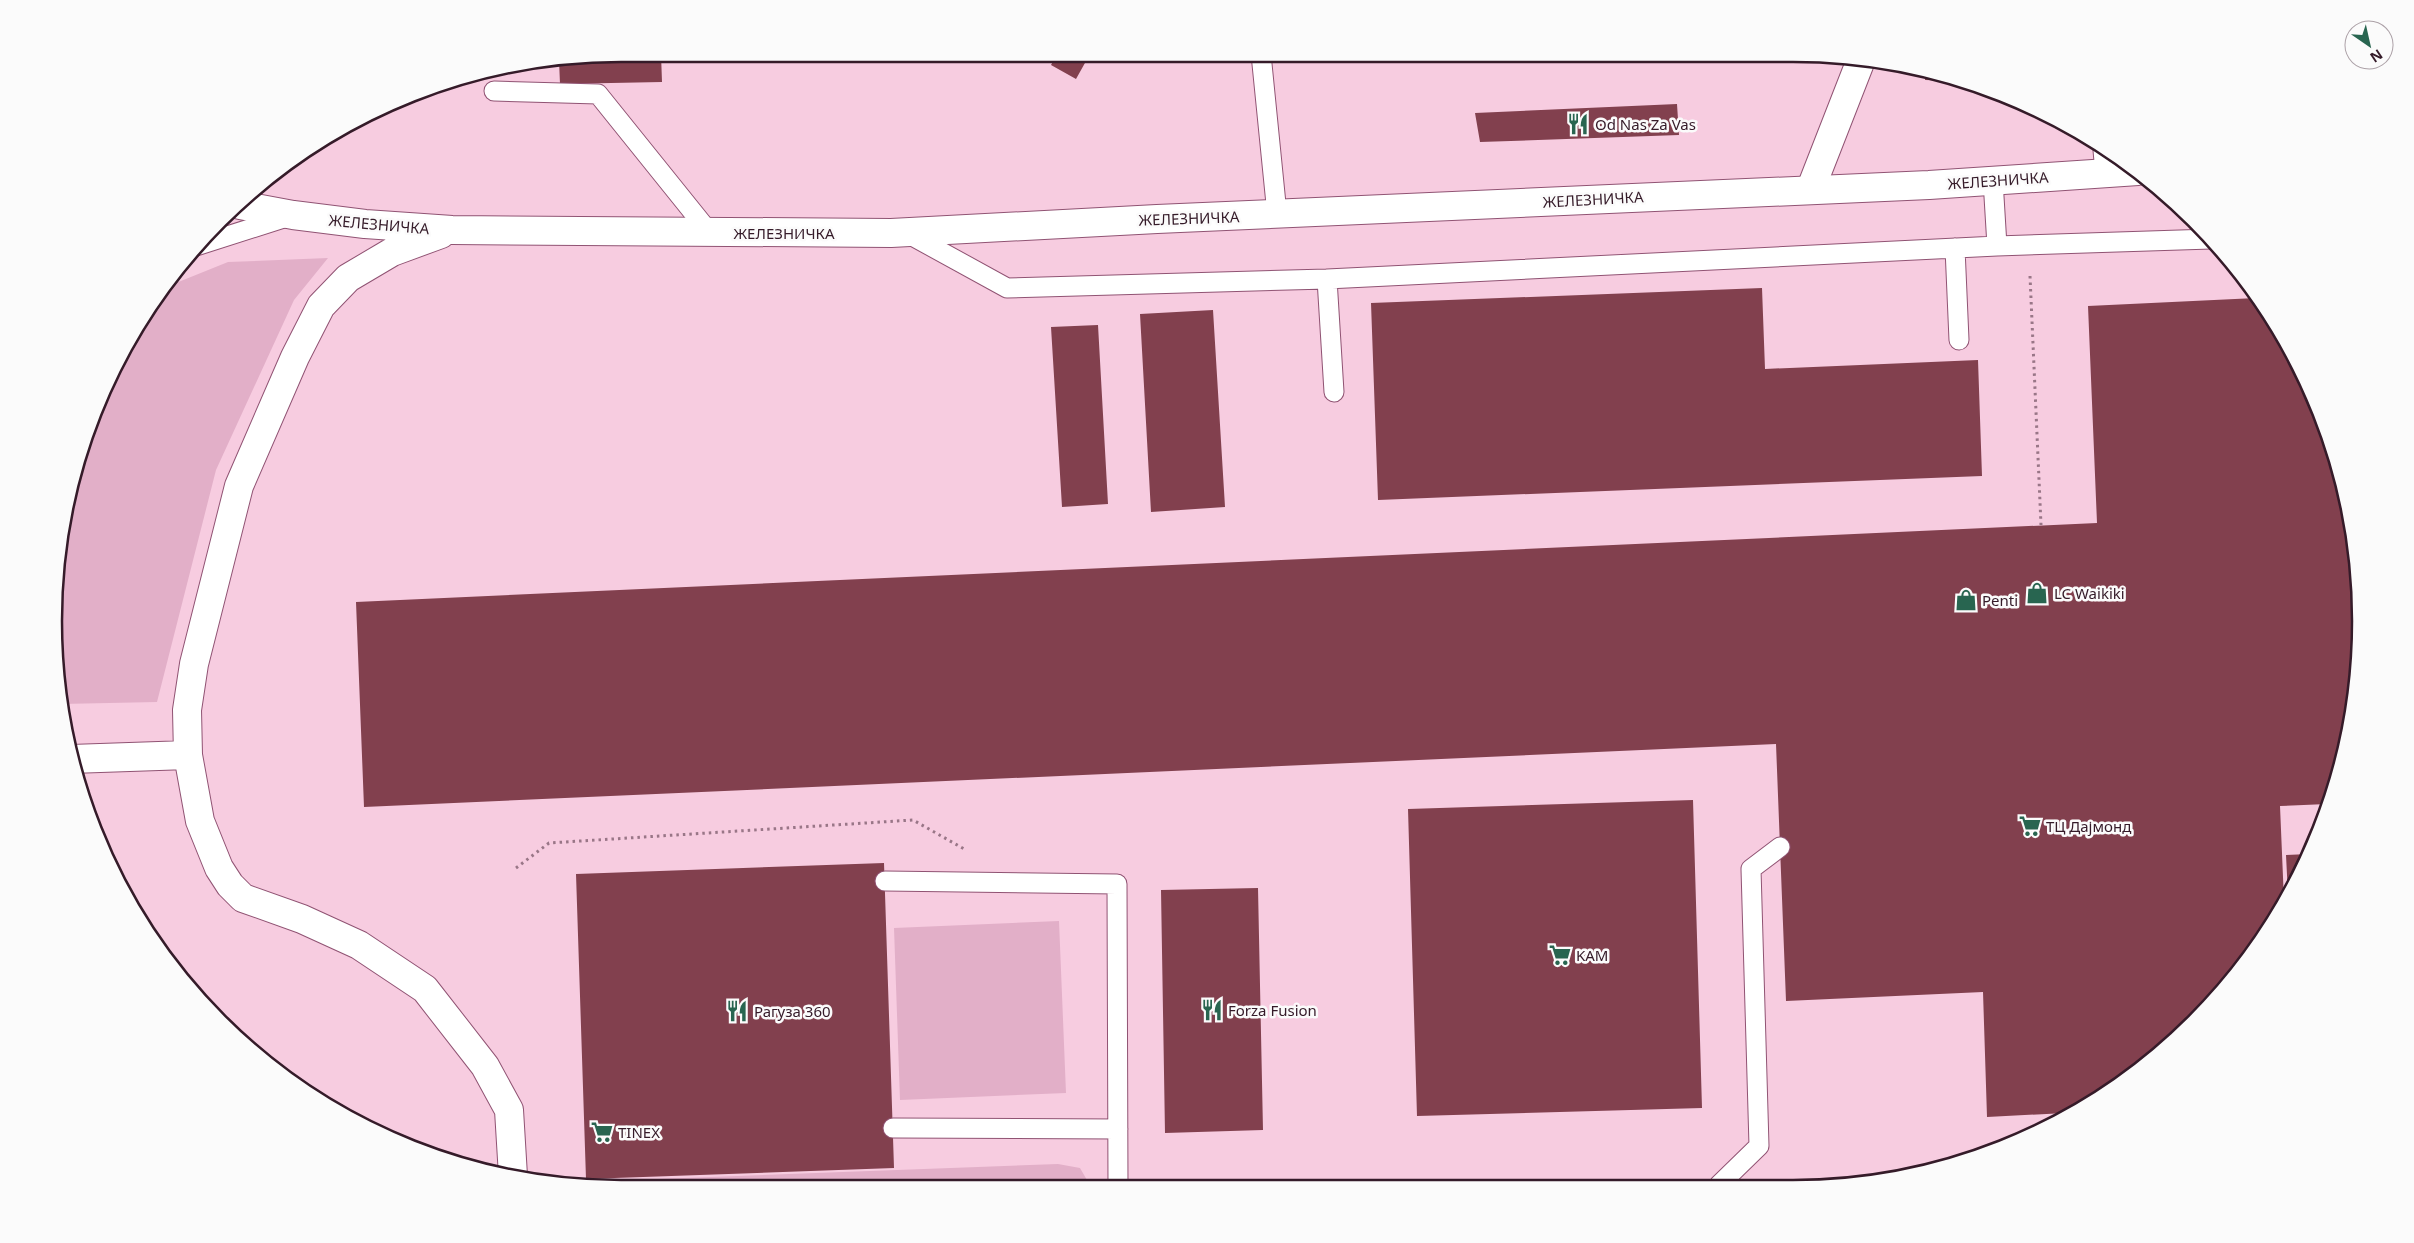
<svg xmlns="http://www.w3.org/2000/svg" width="2414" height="1243" font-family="'Noto Sans',sans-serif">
<rect width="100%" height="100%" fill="#f7cce0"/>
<!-- green -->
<path fill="#e2afc8" d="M328,258l-34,42 -78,170 -59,232 -96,2 4,-194 32,-106 33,-67 36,-50 62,-25z
M1059,921l7,172 -166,7 -6,-172z
M1058,1164l22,4 11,19 -496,1 9,-7z"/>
<!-- building -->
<path fill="#82404e" d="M622,54h39l1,28 -102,2 -1,-24z
M1057,54h33l-14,25 -25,-14z
M1925,71l14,2 20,8 -34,-1z
M1677,104l2,31 -199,7 -5,-29z
M1762,288l3,81 213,-9 4,116 -604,24 -7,-197z
M2256,298l28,39 46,102 25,108 4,111 -18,110 -14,36 -47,2 4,95 -41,66 -105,105 -72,41 -79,4 -4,-125 -197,9 -10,-257 -1412,63 -8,-205 1741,-79 -9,-217z
M1213,310l12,197 -74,5 -11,-198z
M1098,325l10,179 -46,3 -11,-180z
M1693,800l9,308 -285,8 -9,-307z
M2309,854l-7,18 -14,23 -2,-40z
M884,863l10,305 -308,11 -10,-305z
M1258,888l5,242 -98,3 -4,-243z"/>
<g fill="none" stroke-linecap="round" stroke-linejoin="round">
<!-- service casing -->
<g stroke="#905373" stroke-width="21">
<path id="service" d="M1261,54l16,160
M494,91l104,3 111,138
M2103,150l2,23
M1993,180l4,66
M905,232l102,56 320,-9 670,-33 214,-7
M196,246l94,-30
M1955,248l4,92
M1327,279l7,113
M885,881l232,3 1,303
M893,1128l225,1
M1719,1185l40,-39 -8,-277 29,-22"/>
</g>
<!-- minor casing -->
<g stroke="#905373" stroke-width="30">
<path id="minor" d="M1811,188l50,-128"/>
</g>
<!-- tertiary casing -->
<g stroke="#905373" stroke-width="30">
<path id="tertiary" d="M240,205l53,10 72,9 87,6 439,3 266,-14 772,-34 209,-14
M441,234l-49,18 -44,26 -27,28 -26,51 -56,129 -45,178 -7,46 1,45 12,66 19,47 11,17 13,13 59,21 57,26 66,44 60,77 24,44 4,66
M71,759l117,-4"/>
</g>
<!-- path -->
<path stroke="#997687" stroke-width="3" stroke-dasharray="2.5 4" stroke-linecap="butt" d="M2030,276l11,249
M516,868l33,-25 364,-23 53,30"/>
<!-- service -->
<use href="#service" stroke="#fff" stroke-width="19"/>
<!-- minor -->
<use href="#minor" stroke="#fff" stroke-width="28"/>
<!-- tertiary -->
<use href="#tertiary" stroke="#fff" stroke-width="28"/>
</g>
<!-- icons -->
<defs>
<g id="restaurant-bare" transform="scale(1.725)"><path d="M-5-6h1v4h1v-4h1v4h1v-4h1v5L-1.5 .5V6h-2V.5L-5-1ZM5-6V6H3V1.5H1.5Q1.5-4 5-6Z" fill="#286550" stroke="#fbfbfb" stroke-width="2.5" paint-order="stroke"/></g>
<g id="shop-bare" transform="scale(1.725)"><path d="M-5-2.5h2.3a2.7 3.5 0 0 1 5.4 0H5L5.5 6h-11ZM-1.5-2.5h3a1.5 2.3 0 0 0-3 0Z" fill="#286550" stroke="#fbfbfb" stroke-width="2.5" paint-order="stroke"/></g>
<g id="supermarket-bare" transform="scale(1.725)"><path d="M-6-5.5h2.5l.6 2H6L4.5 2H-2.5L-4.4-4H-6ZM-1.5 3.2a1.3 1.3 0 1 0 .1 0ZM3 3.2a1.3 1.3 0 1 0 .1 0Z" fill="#286550" stroke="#fbfbfb" stroke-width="2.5" paint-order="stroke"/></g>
</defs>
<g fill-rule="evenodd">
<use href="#restaurant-bare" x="1578" y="124"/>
<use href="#shop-bare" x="2037" y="593"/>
<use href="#shop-bare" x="1966" y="600"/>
<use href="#supermarket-bare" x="2030" y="826"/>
<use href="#supermarket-bare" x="1560" y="955"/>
<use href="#restaurant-bare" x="1212" y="1010"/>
<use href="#restaurant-bare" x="737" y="1011"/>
<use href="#supermarket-bare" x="602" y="1132"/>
</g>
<g text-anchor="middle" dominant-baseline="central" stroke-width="5" stroke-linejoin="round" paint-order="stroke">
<!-- poi labels -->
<g font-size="15" fill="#351b29" stroke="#fbfbfb" text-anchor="start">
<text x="1595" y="124">Od Nas Za Vas</text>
<text x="2054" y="593">LC Waikiki</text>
<text x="1982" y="600">Penti</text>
<text x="2046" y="826">ТЦ Дајмонд</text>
<text x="1576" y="955">KAM</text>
<text x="1228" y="1010">Forza Fusion</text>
<text x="754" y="1011">Рагуза 360</text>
<text x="618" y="1132">TINEX</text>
</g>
<!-- street labels -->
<g font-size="15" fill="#351b29" stroke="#fbfbfb">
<text transform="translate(1998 180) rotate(-4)">ЖЕЛЕЗНИЧКА</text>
<text transform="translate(1593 199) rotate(-3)">ЖЕЛЕЗНИЧКА</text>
<text transform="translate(1189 218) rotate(-2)">ЖЕЛЕЗНИЧКА</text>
<text transform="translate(379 224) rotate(5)">ЖЕЛЕЗНИЧКА</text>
<text x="784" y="233">ЖЕЛЕЗНИЧКА</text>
</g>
</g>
<!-- crop -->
<path d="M0 0H2414V1243H0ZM621 62H1793A559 559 0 0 1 2352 621V621A559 559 0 0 1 1793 1180H621A559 559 0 0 1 62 621V621A559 559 0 0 1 621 62Z" fill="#fbfbfb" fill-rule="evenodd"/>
<path fill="none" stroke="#351b29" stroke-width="2.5" d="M621 62H1793A559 559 0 0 1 2352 621V621A559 559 0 0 1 1793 1180H621A559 559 0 0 1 62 621V621A559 559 0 0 1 621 62Z"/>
<!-- north arrow -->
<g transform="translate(2369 45) rotate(146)"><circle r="24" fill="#fbfbfb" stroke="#aca1a7"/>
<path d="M0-4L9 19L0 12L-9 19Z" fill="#286550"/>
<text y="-8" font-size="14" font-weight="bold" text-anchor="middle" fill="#351b29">N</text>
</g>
</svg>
